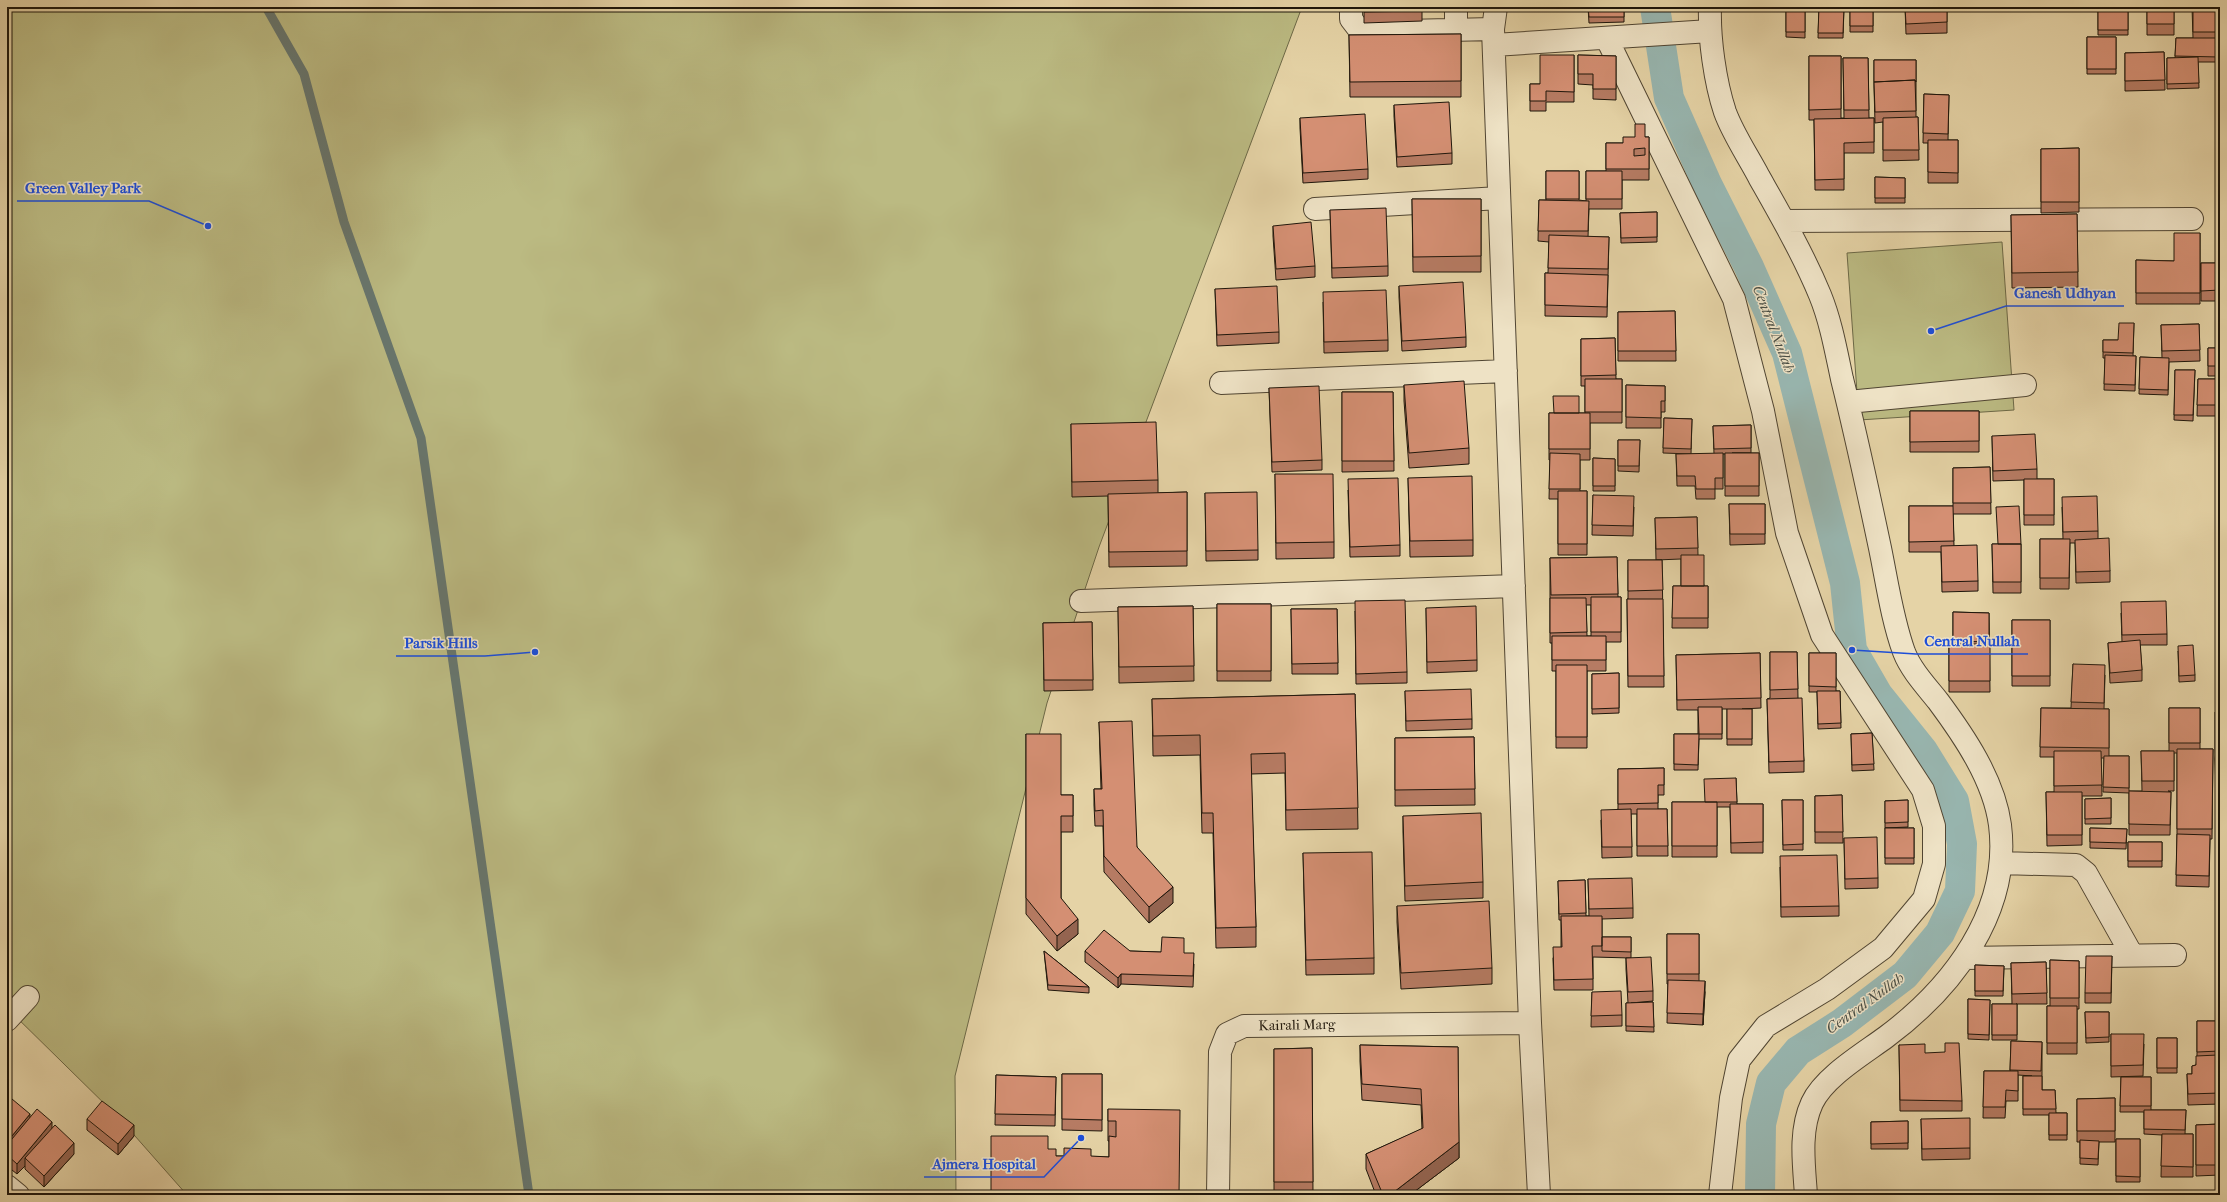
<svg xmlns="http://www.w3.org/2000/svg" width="2227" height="1202" font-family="'IM FELL French Canon',serif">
<rect width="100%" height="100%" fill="#e5d3a6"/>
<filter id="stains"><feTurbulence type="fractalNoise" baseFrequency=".005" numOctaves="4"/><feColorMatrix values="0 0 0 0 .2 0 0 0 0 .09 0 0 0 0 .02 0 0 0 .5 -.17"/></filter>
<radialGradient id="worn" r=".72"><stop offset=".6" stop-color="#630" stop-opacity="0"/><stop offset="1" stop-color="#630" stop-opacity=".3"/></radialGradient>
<!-- green -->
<path fill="#bbba82" stroke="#6c6846" d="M7,7h1295l-203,540 -52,156 -92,373 1,119h-769l-67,-76 -113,-111z
M2002,242l12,168 -155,10 -12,-167z"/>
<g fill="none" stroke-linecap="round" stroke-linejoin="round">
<!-- stream -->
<path stroke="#67766e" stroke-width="9" d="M266,7l38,67 40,148 77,216 108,757"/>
<!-- canal -->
<path stroke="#98b6b0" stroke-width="30" d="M1655,7l14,91 38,86 42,83 38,86 58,230 7,67 26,45 45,56 31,50 8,43 -2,47 -20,42 -35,42 -63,48 -44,28 -27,32 -10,41 -1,71"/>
<!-- minor casing -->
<g stroke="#504532" stroke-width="24">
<path id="minor" d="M1351,7v12l10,13 132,-3
M1456,7v24
M1496,7l-3,22 37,994 9,172
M1710,7c-1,31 5,75 15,105 8,22 23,44 34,65 22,39 44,77 61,118 11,27 16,56 22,84 14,56 26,112 38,169 7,34 12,71 24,104 7,18 22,34 34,49 26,35 56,79 62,124 11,87 -48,163 -114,212 -23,17 -62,40 -74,66 -13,28 -8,62 -6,92
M1607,39l127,260 29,112 24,122 35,102 101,155 11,36v38l-10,35 -41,49 -56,41 -61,37 -27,34 -8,38 -11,97
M1494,45l216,-14
M1315,209l184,-11
M1784,221l408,-2
M1221,383l285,-12
M1848,402l177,-17
M1081,601l433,-15
M2001,863l75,2 10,8 46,82
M1964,958l211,-3
M7,1020l21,-23
M7,1186l11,9
M1218,1195l2,-143 7,-18 17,-8 286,-3"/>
</g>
<!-- minor -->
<use href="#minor" stroke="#eee2c5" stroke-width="22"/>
</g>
<!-- wall -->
<path fill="#b67b63" stroke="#1e160b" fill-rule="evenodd" d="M1364,7l58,4v10l-58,2z
M1588,7h36v15l-35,1z
M1786,7h58l-1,31h-25l1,-30h-14v30l-19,-1z
M1850,7h23v25h-23z
M1905,7h42v26l-41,1z
M2098,7h30v28h-30z
M2147,7h27v28h-27z
M2192,7h28l-1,55h-21l1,26 -32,1v-31h8l1,-20h17z
M1461,34v63h-111l-1,-62z
M2087,37h29v37h-29z
M2164,52l1,38 -40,1v-38z
M1574,55v47h-28v9h-16v-27h10z
M1578,55l38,1v44l-23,-1v-14l-15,-1z
M1809,56h32v62h3l-1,-60h25l1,60h5v35h-30v37h-29l-1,-70h-5z
M1874,60h42v57h2l1,43 -36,1v-39l-8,1 -1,-36z
M1924,94l25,1 -1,45h10v43h-30v-40h-5z
M1394,105l58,48v11l-55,3 -3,-51z
M1300,118l68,51v10l-65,4 -3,-55z
M1645,137h4v43h-27v29h-33l-1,28h21l-2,80 -62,-1v-43h3l1,-31 -11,-1 1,-41h7v-29h33v29l7,1v-30h20v-28h17z
M2079,148v64l-38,1v-64z
M1875,177l30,1v25h-30z
M1412,199h69v73h-68z
M1330,210l58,56v10l-56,2z
M1657,212v30l-36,1 -1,-30z
M2077,214l1,73 -66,1 -1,-73z
M1273,226l42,40v11l-39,3 -3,-44z
M2200,233v71h-64v-44l38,1z
M2201,263h19v38h-19z
M1399,286l67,51v10l-64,4 -3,-54z
M1215,289l64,43v11l-62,3z
M1323,302l65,38v11l-64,2z
M1675,311l1,50h-58v-49z
M2134,323l-1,33h3l-1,35 -31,-1 1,-32h-2v-18h15z
M2199,324l1,37 -31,1 -1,33 -29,-1 1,-37 22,1 -1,-33z
M1615,338l1,41h6v44h-32v37h-10v31h7v64h-29v-56h-9l1,-39h-1v-47h36v-27h-4v-47z
M2208,348h12v28h-12z
M2175,370h20l-2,51 -19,-1z
M2198,379h22v37h-23z
M1404,385l65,63v16l-60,4 -5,-67z
M1626,385l39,1v26h-4v16h-35z
M1269,388l53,72v10l-50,2z
M1342,392h51l1,79 -52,1z
M1910,411h69v41h-69z
M1664,418l28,1 -1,35 -28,-1z
M1071,424l87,56v13l29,-1v74l-78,1 -1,-71 -36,1z
M1751,425v28h-19h27v43h-34v-42h-2v35h-8v10h-19l-1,-13h-18l-1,-32h38l-1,-28z
M1992,436l45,33v10h17v46h-30v-45l-31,1z
M1618,440h22l-1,32 -21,-1z
M1593,458l22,1v32h-22z
M1990,467l1,47h-38l1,32 24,35v10l-36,1 -1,-40h-32v-46h44v-38z
M1275,474l59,68v16l-58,1z
M1408,478l65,62v16l-63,1z
M1348,490l52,55v11l-50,1z
M1205,493l53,57v10l-52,1z
M1593,495l41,12 -1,29 -41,-1z
M1729,504h36v40l-35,1z
M2062,507l36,24v8l12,32v11l-34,1 -1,-40h-5l-1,46h-29v-50h23z
M1697,517l1,38 6,31h4v42h-36l1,-42h8v-27l-25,1 -1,-42z
M1992,544h29v49h-28z
M1617,557l1,40h3v45h-15v29h-19v77h-31v-77h-4v-28h-2v-85zM1586,605h5v31h-4z
M1628,560h34l2,127h-36l-1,-88h1z
M1217,604h54v77h-54z
M1193,606l1,75 -75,2 -1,-76z
M1426,608l51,52v11l-50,2z
M1291,609h46l1,65h-46z
M1355,611l52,61v11l-51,1z
M1953,612l36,1 1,79h-41v-48h4z
M2121,613l46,21v11h-27l2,25v11l-32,2 -2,-40 14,-1z
M2012,620h38v66h-38z
M1092,622l1,68 -49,1 -1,-68z
M2178,651l17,24v6l-16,1z
M1770,652h27l1,46 6,63v11l-35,1 -2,-74 3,-1z
M1760,653l1,55 -19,1h10v36h-25v-36h-5v30h-23l-1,31h-24v-36h24v-24h-21l-1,-55z
M1809,653h27v38h4l1,37 -23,1 -1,-37h-8z
M2073,664l32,11 -1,34h5v47h20v35h13l-1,-40h28v-43h31v41h13l-1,90h-2l-1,48 -33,-1 1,-52v-81h-3v38h-6l3,1 -1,43h-41v-42l-26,-1 1,-34h-3l1,38h-20v49l-35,1 -1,-54h8v-35h-14l1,-49h30z
M1619,673v40l-27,1v-40z
M1405,691l67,28v10l-66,2z
M1355,694l3,135 -72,1 -1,-57 -34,1 5,153v20l-40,1 -3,-115h-11l-2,-78 -47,1 -1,-57z
M2220,712v80h-4l-1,-33z
M1099,722l38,125 36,56 -24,20 -45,-51 -1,-46h-8l-1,-21v-16h7z
M1872,733l2,37 -22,1 -1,-37z
M1026,734l35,61h12v37h-12v66l17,36 -21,17 -31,-37z
M1474,737l1,68 -80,1v-68z
M1664,768v27h-6v14h9l1,47h-31v-42h-6l1,43 -30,1 -1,-38 17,-11v-40z
M1736,778l1,26h26v49h-32l-1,-46h-13v50h-45v-55h33z
M1842,795l1,48h-28v-47z
M2111,798v26h-26v-25z
M1782,800h21v50h-20z
M1908,800v27l-23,1v-27z
M1403,816l80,66v16l-78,3 -2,-69z
M1885,828h29v36h-29z
M2090,828l37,1 -1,20 -36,-1z
M1844,838l34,40v10l-33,1z
M2128,842h34v25h-34z
M1303,853l71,105v16l-68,1z
M1780,867l59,39v10l-58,1z
M1588,879l45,29v10l-31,1v18h29v21l-38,-1v33h-39l-1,-32 8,-11v-27h-2l-1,-39 27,-1 1,36h3z
M1397,906l95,62v16l-91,5 -4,-67z
M1667,934h32v47l6,11 -2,33 -36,-2 1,-39h-1z
M1044,951l45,36v6l-41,-3z
M1085,951h45l54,2 10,11 -1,23 -72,-3 -3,4 -33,-26z
M2112,956l-1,47h-26v-10z
M1626,958l27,33v10l-22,2 22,-1 1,30 -28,-1v-28h2l-2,-34z
M2050,960l29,1v48h-2v45h-30v-48h3z
M2046,962l1,42h-31h1v36h-25v-36h20l-1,-41z
M1975,965l29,1 -1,30h-28z
M1592,992l30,23v11l-31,1z
M1968,999l22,1 -1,40 -21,-1z
M2085,1012h24v30l-23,1z
M2197,1021h23v41h-1v9h1v33l-32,1 -1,-31h5v-8l4,-1 1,-9z
M2111,1034l33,10 -1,32 -32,1z
M2157,1038h20v35h-20z
M2011,1041l31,1v48h13l1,23h11v27h-18v-25h-26v-39h9l-14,-1v26h-12l-1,17h-22l1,-47h26z
M1360,1045l98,2 1,111 -49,37h-34l-10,-26v-15l56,-25 -1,-24 -59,-5 -2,-39z
M1899,1045l26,8 37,48v10h-62z
M1312,1048l1,147h-39v-146z
M1062,1074h40v57l-40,-1z
M996,1075l60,2 -1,49 -60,-1z
M2121,1077h30v33h35l-1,24h8v43h-32l1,-42 -18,-1v-22h-24z
M7,1097l1,6 22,14 22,11 22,26 -30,33 -19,-18v-3l-8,8 -10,-8z
M2115,1098v44h-16l-1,23 -18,-1v-22h-3v-43z
M1108,1109l71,86h-188l57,-46 8,7 53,1v-16h-1z
M87,1119l47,17 -16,19 -31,-25z
M1921,1119l49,29v11l-48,1z
M1908,1121v28h-37v-27z
M2220,1124v51l-24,1v-51z
M2116,1139h24v43h-24z"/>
<!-- shaded-wall -->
<path fill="#946450" stroke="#1e160b" d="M1173,887v16l-24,20v-16z
M1078,919v15l-21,17v-15z
M1121,974v10l-3,4v-10z
M1705,981v11l-2,33v-11z
M8,1098v10l-1,2v-10z
M30,1114v11l-23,28v-11z
M52,1122v11l-27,25v8l-8,8v-10z
M134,1125v11l-16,19v-11z
M1459,1142v16l-49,37h-20z
M74,1143v11l-30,33v-11z"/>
<!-- building -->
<path fill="#d48f73" stroke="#1e160b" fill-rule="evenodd" d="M1364,7h58v4l-58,1z
M1588,7h36v10h-35z
M1786,7h19v25h-19z
M1819,7h25l-1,26h-25z
M1850,7h23v19h-23z
M1905,7h42v15l-41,2z
M2098,7h30v23h-30z
M2147,7h27v17h-27z
M2193,7h27v25h-27z
M1461,34v47l-111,1 -1,-47z
M2087,37h29v32h-29z
M2176,38h43v19l-44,-1z
M2164,52l1,28 -40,1v-28z
M1540,55h34v37l-28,-1v10h-16v-17h10z
M1578,55l38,1v33h-23v-15h-15z
M1809,56h32v53l-32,1z
M2198,57l1,26 -32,1v-26z
M1843,58h25l1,52h-25z
M1874,60h42v22l-1,-2 -41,2z
M1915,80l1,31 -41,1 -1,-30z
M1924,94l25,1 -1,39 -25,-1z
M1449,102l3,51 -55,4 -3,-52z
M1365,114l3,55 -65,4 -3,-55z
M1918,117l1,33h-36v-32z
M1874,118v24l-30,1v36l-29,1 -1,-61z
M1635,124h10v13h4v32h-43v-26h17v-6h12zM1645,148v7l-11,1v-7z
M1928,140h30v33l-30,-1z
M2079,148v54h-38v-53z
M1546,171h33v28h-33z
M1586,171h36v28h-36z
M1875,177l30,1v20h-30z
M1412,199h69v57l-68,1z
M1539,200l50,1 -1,30h-50z
M1386,208l2,58 -56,2 -2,-58z
M1657,212v25l-36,1 -1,-25z
M2077,214l1,58 -66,1 -1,-58z
M1311,222l4,44 -39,3 -3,-43z
M2174,233h26v60h-64v-33l38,1z
M1549,235l60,2 -1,32 -60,-1z
M2201,263h19v27l-19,1z
M1545,273l63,2 -1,32 -62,-2z
M1463,282l3,55 -64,4 -3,-55z
M1277,286l2,46 -62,3 -2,-46z
M1386,290l2,50 -64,2 -1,-50z
M1675,311l1,40h-58v-39z
M2119,323h15l-1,30 -30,-1v-12h15z
M2199,324l1,26 -38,1 -1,-26z
M1615,338l1,37 -35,1v-37z
M2208,348h12v18h-12z
M2105,355l31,1 -1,29 -31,-1z
M2140,357l29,1 -1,32 -29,-1z
M2175,370h20l-2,45h-19z
M1585,379h37v33h-37z
M2198,379h22v26h-23z
M1464,381l5,67 -60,5 -5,-68z
M1626,385l39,1v15h-4v17l-35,-1z
M1319,386l3,74 -50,2 -3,-74z
M1342,392h51l1,69h-52z
M1553,396h26v17h-25z
M1910,411h69v30l-69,1z
M1549,413h41v36h-41z
M1664,418l28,1 -1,30 -28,-1z
M1156,422l2,58 -86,2 -1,-58z
M1751,425v23l-37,1 -1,-23z
M2035,434l2,35 -44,2 -1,-35z
M1618,440h22l-1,26h-21z
M1550,453l30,1v35h-31z
M1723,453v25h-8v11h-19l-1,-13h-18l-1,-22z
M1725,453h34v33h-34z
M1593,458l22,1v27h-22z
M1990,467l1,36h-38v-35z
M1275,474h58l1,68 -58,1z
M1472,476l1,64 -63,1 -2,-63z
M1398,478l2,67 -50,2 -2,-68z
M2024,479h30v36h-30z
M1558,491h29v53h-29z
M1187,492v59l-78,1 -1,-58z
M1257,492l1,58 -52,1 -1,-58z
M1593,495l41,1 -1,30 -41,-1z
M2097,496l1,35 -35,1 -1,-35z
M1729,504h36v30h-35z
M1909,506h44l1,35 -45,1z
M2019,506l2,38h-23l-2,-37z
M1697,517l1,31 -42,1 -1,-31z
M2109,538l1,33 -34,1 -1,-32z
M2040,539h30l-1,39h-29z
M1992,544h29v38h-28z
M1977,545l1,36 -36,1 -1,-36z
M1681,555h23v31h-23z
M1617,557l1,37 -67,1 -1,-37z
M1628,560h34l1,30 -35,1z
M1673,586h35v32h-36z
M1591,597h30v35h-30z
M1550,598h36l1,34 -37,1z
M1627,599h36l1,77h-36z
M1405,600l2,72 -51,2 -1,-73z
M2166,601l1,33 -45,1 -1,-33z
M1217,604h54v67h-54z
M1193,606l1,60 -75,1 -1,-60z
M1476,606l1,54 -50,2 -1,-54z
M1291,609h46l1,54 -46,1z
M1953,612l36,1v29l-36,-1z
M2012,620h38v56h-38z
M1092,622l1,58h-49l-1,-57z
M1552,636h54v24h-54z
M2140,640l2,30 -32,3 -2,-30z
M1949,644h41v37h-41z
M2193,645l2,30 -16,1 -1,-30z
M1770,652h27l1,37 -28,1z
M1760,653l1,45 -84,2 -1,-45z
M1809,653h27v34l-27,-1z
M2073,664l32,1 -1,38 -33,-1z
M1556,665h31v72h-31z
M1619,673v35l-27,1v-35z
M1471,689l1,30 -66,2 -1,-30z
M1817,691h23l1,32 -23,1z
M1355,694l3,114 -72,2 -1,-57 -34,1 5,173 -40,1 -3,-115h-11l-2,-78 -47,1 -1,-37z
M1802,698l2,63 -35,1 -2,-63z
M1698,707h24v27h-23z
M2041,708l68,1v39l-69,-1z
M2169,708h31v35h-31z
M1727,709h25v30h-25z
M2215,712h5v37h-5z
M1132,721l5,126 36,40 -24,20 -45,-51 -1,-46 -8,1 -1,-22h8l-3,-67z
M1872,733l2,31 -22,1 -1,-31z
M1026,734h35v61h12v21h-12v82l17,21 -21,17 -31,-38z
M1674,734h25l-1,31 -24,-1z
M1474,737l1,52 -80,1v-52z
M2177,749h36l-1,80h-35z
M2215,749h5v33h-4z
M2054,751h47l1,34 -48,1z
M2141,751h33v30h-32z
M2104,756h25v32l-26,-1z
M1664,768v17h-6v18l-40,1v-35z
M1736,778l1,24h-32l-1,-23z
M2129,791l42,1 -1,33 -41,-1z
M2046,792h36v43h-35z
M1842,795l1,37h-28v-36z
M2111,798v20l-26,1v-20z
M1782,800h21v44l-20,1z
M1908,800v22l-23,1v-22z
M1672,802h45v44h-45z
M1730,804h33v38l-32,1z
M1631,809l1,38h-30l-1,-37z
M1637,809h30l1,37h-31z
M1481,813l2,69 -78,4 -2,-70z
M1885,828h29v30h-29z
M2090,828l37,1 -1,14 -36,-1z
M2177,834l33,1 -1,41 -33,-1z
M1877,837l1,41 -33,1 -1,-41z
M2128,842h34v19h-34z
M1372,852l2,106 -68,2 -3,-107z
M1837,855l2,51 -58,1 -1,-51z
M1632,878l1,30 -44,1 -1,-30z
M1585,880l1,33 -27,1 -1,-33z
M1489,901l3,67 -91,5 -4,-67z
M1561,916h41v30h-10l1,33 -39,1 -1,-33h9z
M1104,930l26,21 31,1 1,-15 22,1v15h10l-1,23 -72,-2 -3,4 -33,-27z
M1667,934h32v40h-32z
M1602,937h29v15l-29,-1z
M1044,951l45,36 -41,-2z
M2086,956h26l-1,37h-26z
M1651,957l2,34 -25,1 -2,-34z
M2050,960l29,1v37h-29z
M2046,962l1,31 -35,1 -1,-31z
M1975,965l29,1 -1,25h-28z
M1668,980l37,1 -2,33 -36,-1z
M1621,991l1,24 -31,1 1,-24z
M1968,999l22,1 -1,35 -21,-1z
M1653,1002l1,25 -28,-1v-23z
M1992,1004h25v31h-25z
M2047,1006h30v37h-30z
M2085,1012h24v25l-23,1z
M2197,1021h23v30l-23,1z
M2111,1034h33l-1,31 -32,1z
M2157,1038h20v30h-20z
M2011,1041l31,1 -1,29 -31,-1z
M1945,1043h14l3,58 -62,-1 -1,-55 26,-1v9l20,-1z
M1360,1045l98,2 1,95 -69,53h-7l-17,-41 57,-26 -2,-39 -59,-5z
M1312,1048l1,134h-39v-133z
M2218,1055l1,16h1v22l-32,1 -1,-20h5v-8l4,-1v-9z
M1984,1071h34v20l-12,-1 -1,17h-22z
M1062,1074h40v46l-40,-1z
M996,1075l60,2 -1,38 -60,-1z
M2023,1076h19v14h13l1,19h-33z
M2121,1077h30v29h-31z
M2115,1098v33h-38v-32z
M12,1099l18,15 -23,28v-38z
M102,1101l32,24 -16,19 -31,-25z
M37,1109l15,13 -35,42 -10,-9v-10z
M1108,1109l72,1 -1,85h-188v-59h57v13h8v7h8v-8l27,1v7l18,1v-21l7,1v-16h-8z
M2144,1110h42l-1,20 -41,-1z
M2049,1113h18v22h-18z
M1970,1118v30l-48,1 -1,-30z
M1908,1121v22l-37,1v-22z
M2220,1124v41h-24v-40z
M55,1125l19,18 -30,33 -19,-18z
M2162,1134h31v33l-32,-1z
M2116,1139h24v38l-24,-1z
M2080,1140l19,1 -1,18 -18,-1z"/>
<g text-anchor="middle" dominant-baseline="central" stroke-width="3" stroke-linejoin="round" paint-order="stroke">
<!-- street labels -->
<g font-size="14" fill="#1e160b" stroke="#eee2c5">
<text transform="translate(1297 1025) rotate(-1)">Kairali Marg</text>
</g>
<!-- water labels -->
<g font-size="15" font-style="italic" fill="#494e45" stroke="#eee2c5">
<text transform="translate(1774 329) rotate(69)">Central Nullah</text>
<text transform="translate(1865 1003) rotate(-36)">Central Nullah</text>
</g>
</g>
<!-- callouts -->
<path fill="none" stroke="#1d4ed8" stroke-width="1.5" d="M208 226L149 201H17M1931 331L2006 306H2124M1852 650L1916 654H2028M535 652L485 656H396M1081 1138L1044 1177H924"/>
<g fill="#1d4ed8" stroke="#eee2c5" stroke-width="1.5">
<circle cx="208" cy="226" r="4"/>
<circle cx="1931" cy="331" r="4"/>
<circle cx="1852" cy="650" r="4"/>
<circle cx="535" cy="652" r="4"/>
<circle cx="1081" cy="1138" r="4"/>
</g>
<g font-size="15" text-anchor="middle" font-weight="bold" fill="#1d4ed8" stroke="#eee2c5" stroke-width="3" stroke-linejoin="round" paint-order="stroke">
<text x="83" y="193">Green Valley Park</text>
<text x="2065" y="298">Ganesh Udhyan</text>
<text x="1972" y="646">Central Nullah</text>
<text x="441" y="648">Parsik Hills</text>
<text x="984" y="1169">Ajmera Hospital</text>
</g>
<!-- margin -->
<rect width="2227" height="1202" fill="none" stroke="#e5d3a6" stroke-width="24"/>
<rect x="8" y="8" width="2211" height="1186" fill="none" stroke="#1e160b" stroke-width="2"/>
<rect x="12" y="12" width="2203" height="1178" fill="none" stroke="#1e160b"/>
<rect width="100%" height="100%" filter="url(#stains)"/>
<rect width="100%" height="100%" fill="url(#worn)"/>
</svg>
